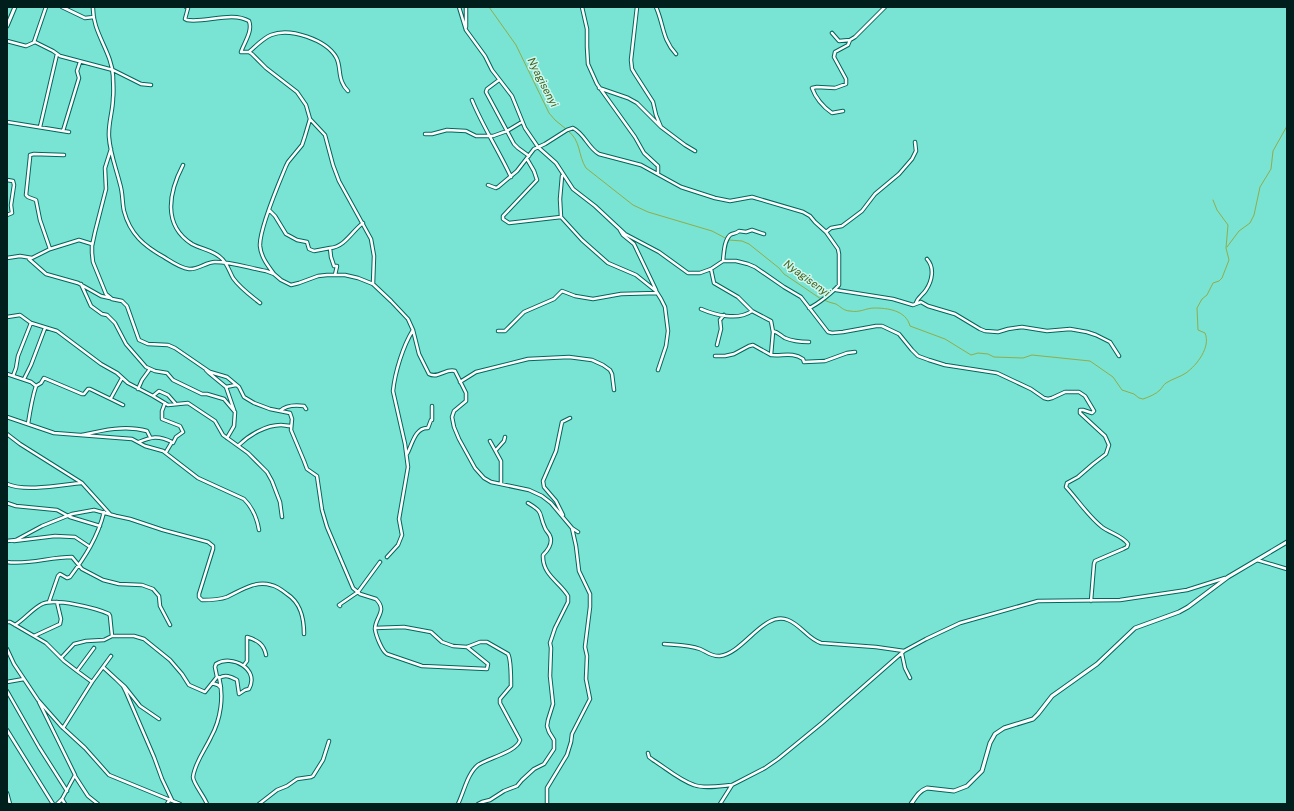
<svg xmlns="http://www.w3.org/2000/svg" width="1294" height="811" font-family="'Public Sans',sans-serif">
<rect width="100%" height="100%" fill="#79e3d4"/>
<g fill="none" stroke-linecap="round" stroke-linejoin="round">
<!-- stream -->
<path stroke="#8fae4a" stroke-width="1" d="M489,7l27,38 33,68 6,7 11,9
M568,131c13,9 10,25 18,37l47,37 15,7 64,19 17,9 13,1 7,3 30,24 5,6 37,25
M1227,247l12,-16 11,-8 4,-8 6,-28 11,-18 2,-18 14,-25
M824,300c4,2 8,3 12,4 5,3 8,7 14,7 10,2 16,-3 24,-3 13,0 32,2 36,18l35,13 26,16 7,-2 10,1 6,3 29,1 9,-3 58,6 23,16 9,13 12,4 5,4 4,1c6,-2 13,-5 17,-9 2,-2 3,-5 6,-7 6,-4 14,-6 20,-10 11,-8 25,-26 19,-40l-7,-3 -1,-22 5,-9 5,-4 6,-12 6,-2 3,-3 7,-18 -3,-12 2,-23 -11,-15 -4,-10"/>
<!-- minor casing -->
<g stroke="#00655c" stroke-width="4.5">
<path id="minor" d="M62,7l23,11 9,-1
M93,7c-1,25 19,45 20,69 0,7 1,15 0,22 0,13 -5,25 -4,39 1,16 7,31 11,47 3,9 2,18 4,27 6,23 20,35 40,46 8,5 16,11 25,12 9,1 17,-7 26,-7 17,0 34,6 51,9l8,3 7,6 10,5 8,-2 19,-7 9,-1h18l13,3 15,6 18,17 17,18 5,11 6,24 10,20c9,5 17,-6 26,-3l11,22v8l-12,10 -2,6 2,10 5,12 16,29 9,10 7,4 38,8 13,6 9,7 21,25 4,18 3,25 11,23v13l-5,40 2,9 -1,23 4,20 -18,35 -1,8 -4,13 -20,33v16
M186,7l2,1 -3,11 2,1c19,3 45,-9 62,1 4,10 -5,22 -8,31h8l3,2 14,14 31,24 9,13 4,14 -5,17 -3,9 -14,17 -2,4c-7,17 -27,63 -26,80 1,11 8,20 14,28
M459,7l7,23 19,26 7,14 20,26 13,32 13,19 18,16 17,26 22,17 30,28 34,18 29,21h12l11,-4 12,-8h13l12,3 7,3 29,20 17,10 27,35 4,1 11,-1 33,-6h6l17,8 13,16 6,6 11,4 16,5 52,8 34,16 13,9 4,1 4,-1 13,-6h14l6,4 9,15 -2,2 -9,-3h-3v3l25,23 4,9 -3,9 -13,10 -15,13 -11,6 -1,4c12,13 22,29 36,40 8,6 21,9 26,17l-1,3 -4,2 -28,12 -1,3 -3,37
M582,7l5,22v18l1,17 9,20 38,53 9,16 14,13v8
M637,7l-6,53 1,9 3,5 18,28 3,13 5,12
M656,7c8,18 6,32 20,47
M466,27v-20
M832,33l7,8 11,-1 5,-3 30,-30
M7,41l19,5 9,-4 18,9 7,5 53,14 28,14 10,1
M34,42l12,-35
M249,52c7,-6 13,-13 22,-17 19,-8 55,5 65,22 5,8 2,19 7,27 1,3 3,5 5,7
M499,80l-12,9 -1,3 28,52 4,4 11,8
M599,88l29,10 9,5 24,24 24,18 10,6
M472,100c11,27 27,51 39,77
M843,111l-11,2c-10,-7 -16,-14 -20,-25l5,-1 18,1 11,-4v-5l-12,-22 1,-5 13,-7 2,-5
M310,119l15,16 8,30 6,16 32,58 3,17 -1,28
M7,122l62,10
M40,127l17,-73
M63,131l16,-53 -2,-7 3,-9
M425,134h7l15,-4 19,1 10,5h17l14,-5 15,-9
M111,149l-6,19 1,21 -11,43 -3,14v7l1,9 13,32 6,5 10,2 5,5 12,34 9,4 20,1 7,3 35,24 17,5 12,10 5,10 10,6 16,6 20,4 2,6 -1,11 13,31 3,8 10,7 5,34 5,17 26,61 7,6 16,5c12,12 -1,18 -1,30 1,7 7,22 12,25l35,12 65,3 1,-5 -21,-17
M527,159l7,12 3,9 -34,36v3l6,4 52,-6
M183,165c-14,27 -21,60 9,79 9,5 20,6 28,13 7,5 9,14 13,21 7,10 17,17 27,25
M562,176l-2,23 1,18 21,23 26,23 28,12 20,16 5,8 4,8 3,24 -2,15 -8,24
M7,180l6,1 1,4 -3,20 1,8 -5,2
M488,185l8,3 2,-1 19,-16 17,-22 11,-5 22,-14 6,-2c12,6 15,20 26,26l42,11 40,22 34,11 15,3 22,-4 51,15 7,4 5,6 11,10 12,17 1,5v31c-5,6 -22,20 -30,23
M269,210l6,6 11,18 11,6 10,2 2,7 5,2 16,-3 1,9 3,9h3l-2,9
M620,230l3,5 11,9 22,46
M826,232l5,-4 11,-2 20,-15 13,-17 24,-20 13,-15 4,-8 -1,-9
M330,248c15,-1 22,-17 33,-25
M50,249l29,-9 13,4
M7,258l13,-2 12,2 18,-9 -10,-29 -4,-20 -8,-3 -2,-2 4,-38v-2l4,-1 30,1
M29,259l17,15 32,9 23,13 9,2
M723,261c1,-9 1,-20 7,-26 3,-2 6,-1 9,-4l7,1 6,-2 12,4
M711,269l3,14 24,14 14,14 19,10 2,11 -2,23 -18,-10 -4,1 -15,8 -9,2h-10
M81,284l10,22 11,8 5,1 8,8 11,21 20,23 9,4 12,2 6,7 29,14h5l17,5 11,13 -1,14 -7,12
M836,290l57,9 20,6 8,-3 7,4 27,8 25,15 5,2 13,1 10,-3 14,-2 25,4 23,-2 17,3 9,3 14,7 9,14
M916,303c2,-6 7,-8 10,-13 6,-9 9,-22 1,-31
M701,309c14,6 37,12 51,2
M7,317l13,-2 11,8 26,8 44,33 16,9 11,10 25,13 15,9 20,-2 27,18 8,14 25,18 19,19 5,9 8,21 2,15
M498,331h7l19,-19 30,-13 8,-8 13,5 18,3 28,-5 36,-1
M773,331c5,1 7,4 12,7 7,3 15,4 24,4
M717,345l4,-16 -1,-9 4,-5
M772,355c11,1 21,-3 31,4l1,3 21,-1 22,-8 8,-1
M206,370l3,3 17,14 8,23
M7,374l24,8 5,4
M13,376l3,-8 2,-12 13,-33
M24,379l7,-14 14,-37
M460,382l16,-10 52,-13 41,-2 23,3 11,5 7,5 2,4 2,16
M226,387l10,-2
M138,389l4,-9 8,-11
M153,396l6,-5 9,4 7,8
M111,398l11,-20
M165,403l-3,8v8l18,7 3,6 -7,5 -3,6 -1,-1
M280,411c6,-6 16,-6 24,-5l2,3
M7,417l47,16 78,6 13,7 18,5 35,27 46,21c9,9 13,19 15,31
M28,424c2,-13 4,-26 8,-38l5,-3 3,-5 38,16h2l4,-5h2l33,16
M7,434l13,10 62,39 28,31
M82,435c21,-5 44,-10 65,-4l3,6
M490,441l11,20v23
M139,442c12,-5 19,-7 33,0l-6,10
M239,445c10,-10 27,-20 42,-20 3,0 6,1 9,1
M496,450l8,-9 1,-4
M407,454c5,-9 8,-27 21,-26l3,-8h1v-14
M7,484c18,8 54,1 74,-1
M7,503l9,3 41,4 13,7 30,9
M563,515l-7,-14 -12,-14 -1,-6 13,-30 6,-29 8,-4
M572,528l6,4
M7,541l9,-1 26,-14 30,-12 22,-4 22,6 14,3 33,11 45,12 5,4v3l-14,45v3l3,3c8,0 17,0 25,-3 13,-6 28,-17 44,-12 6,1 11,5 16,9 14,9 17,24 17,40
M14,541l41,-5 20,1 15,10
M387,557l11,-12 4,-10 -3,-16 9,-52 -3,-23 -12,-53c2,-19 10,-45 20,-61
M1257,560l30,9
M7,562c21,3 43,-5 65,-5l10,12 21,11 16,4 23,1 11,4 6,7 1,10 10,19
M49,602l9,-26 2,-2 7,4 3,-1c15,-20 28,-40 34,-65
M340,606l-1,-1 19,-13 22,-30
M7,622h3l36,21 18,18 13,10 17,-23
M15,625c10,-6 17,-16 27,-21 13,-6 54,4 67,10l1,2 2,20h22l10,3 26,21 12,14 7,11 16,7 12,-15h2c5,19 2,42 -8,60 -6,13 -16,25 -18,40 0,6 11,19 14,27
M375,628l29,-1 27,5 11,10 11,4 14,1 13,-5h7l21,12c3,5 3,25 3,32l-11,13v4l20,37c-3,12 -32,18 -42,25 -11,9 -14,27 -20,39
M34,636l26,-12 1,-5 -4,-17
M664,644c12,1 25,1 36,5 7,3 12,8 20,7 24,-3 44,-46 68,-36 13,5 20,19 33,23l55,4 28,4
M7,649l7,15 24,36 23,26 24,22 24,27 71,29
M902,654l3,14 5,10
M61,658l13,-14 12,-3 18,-1 8,-4
M244,665l3,-4v-24c10,3 17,7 19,18
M103,667l13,12
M217,677l-2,-10 1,-3c16,-10 44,5 33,25l-4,1 -6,4 -2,-14c-6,-3 -11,-6 -18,-2
M7,682l17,-3
M92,682l19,-26
M212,683l6,2 3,3
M7,691l32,56 28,44
M39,702l36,73 -13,24 -5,5
M159,719l-19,-13 -15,-19 -9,-8 7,7 3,6 28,65 8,22 10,21
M63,728l29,-46 -15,-11
M7,730l46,74
M648,753l1,4 4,3c13,8 26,20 41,25 11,4 26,1 38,0
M75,776l13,20 10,8
M7,793l3,11
M62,799l3,5
M167,804l3,-5
M259,804l18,-14 10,-4 10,-7 14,-2 2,-1 10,-16 6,-19
M478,804l4,-2 8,-2 14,-9 13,-5 5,-6 12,-11 10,-5 10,-15v-9l-5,-8 -2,-6 1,-6 5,-16 -3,-28 1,-28 -1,-5 5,-15 13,-26v-6c-8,-14 -26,-21 -25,-41 4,-4 10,-12 7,-19 -1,-3 -4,-5 -5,-8 -7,-15 0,-15 -17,-25
M720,804l12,-19 33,-17 13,-9 44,-36 82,-72 22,-12 34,-16 78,-22 82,-1 67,-10 38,-12"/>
</g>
<!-- major casing -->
<g stroke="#00655c" stroke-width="5">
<path id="major" d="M7,26l8,-19
M911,804c5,-7 8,-13 16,-16l27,3 13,-5 15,-15 8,-28 5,-9 9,-6 29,-9 5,-5 14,-18 45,-32 38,-36 44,-16 9,-5 40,-30 59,-35"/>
</g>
<!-- minor -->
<use href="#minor" stroke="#fff" stroke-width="2.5"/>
<!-- major -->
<use href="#major" stroke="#fff" stroke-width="3"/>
</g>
<g text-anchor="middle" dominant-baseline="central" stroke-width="3" stroke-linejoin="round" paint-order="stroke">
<!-- water labels -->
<g font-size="11" font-style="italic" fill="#4b5f19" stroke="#c9f9f1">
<text transform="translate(543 82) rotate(63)">Nyagisenyi</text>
<text transform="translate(807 278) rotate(36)">Nyagisenyi</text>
</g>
</g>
<!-- border -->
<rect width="1294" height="811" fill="none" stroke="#001f1c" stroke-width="16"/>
</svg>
